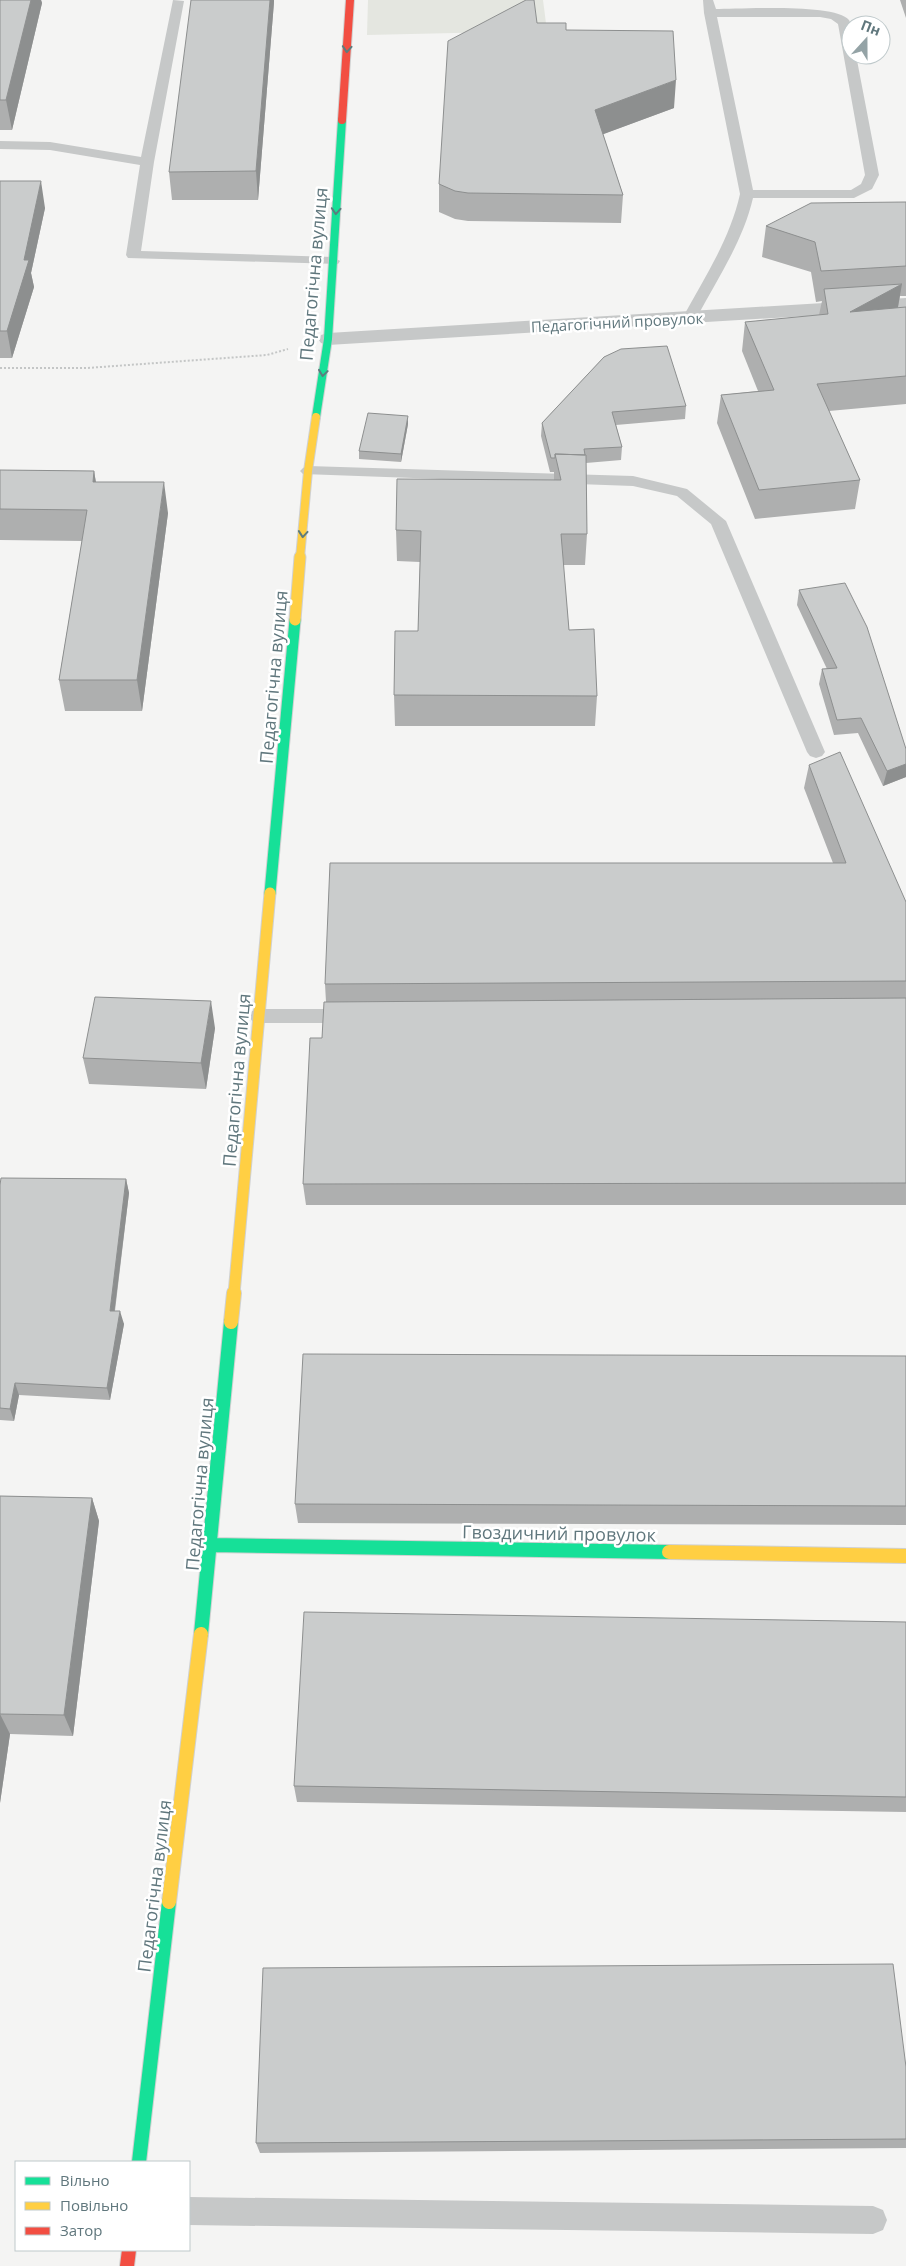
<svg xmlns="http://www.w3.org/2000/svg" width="906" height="2266" font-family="'Open Sans',sans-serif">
<rect width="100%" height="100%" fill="#f4f4f3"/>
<!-- green -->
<path fill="#e4e6e0" d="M368,0h175l4,31 -180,4z"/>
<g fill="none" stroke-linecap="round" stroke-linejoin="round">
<!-- fast-far2 casing -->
<g stroke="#d0d1d1" stroke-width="10">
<path id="fast-far2" d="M316,417l12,-78 14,-219"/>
</g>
<!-- fast-far1 casing -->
<g stroke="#d0d1d1" stroke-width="13">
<path id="fast-far1" d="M270,893l25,-273"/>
</g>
<!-- fast casing -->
<g stroke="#d0d1d1" stroke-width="16">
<path id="fast" d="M211,1545l458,7
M201,1634l30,-312
M139,2162l30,-260"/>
</g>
<!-- slow-far2 casing -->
<g stroke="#d0d1d1" stroke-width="10">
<path id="slow-far2" d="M300,558l8,-87 8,-54"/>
</g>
<!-- slow-far1 casing -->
<g stroke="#d0d1d1" stroke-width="13">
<path id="slow-far1" d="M295,620l5,-63
M234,1294l36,-401"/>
</g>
<!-- slow casing -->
<g stroke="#d0d1d1" stroke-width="16">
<path id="slow" d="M231,1322l3,-29
M669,1552l237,4
M169,1902l32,-268"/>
</g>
<!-- jam-far1 casing -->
<g stroke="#d0d1d1" stroke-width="10">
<path id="jam-far1" d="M342,120l8,-120"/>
</g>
<!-- jam casing -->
<g stroke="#d0d1d1" stroke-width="16">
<path id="jam" d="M127,2266l2,-16"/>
</g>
<!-- path -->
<path stroke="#c4c6c6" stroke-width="2" stroke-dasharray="2 2" stroke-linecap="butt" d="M0,368h87l180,-13 21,-6"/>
<!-- lane -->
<path fill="#c6c8c8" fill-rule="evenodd" d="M173,0l11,1 -30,161 -13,89 192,6 7,4 -2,3 -210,-6 -2,-3 14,-90 -90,-15 -50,-1v-8l50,1 91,15z
M703,0h10l3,9c23,0 120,-6 133,11 5,8 2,26 2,35h5l23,120 -7,14 -18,9h-101c-10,43 -35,80 -56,119l-7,4 -7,-4c22,-40 47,-78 57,-123l-36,-181zM717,17h103l11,2 7,5 27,151 -4,9 -10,6h-98z
M308,466l325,10 54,13 39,32 99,231 -3,4 -6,2 -6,-2 -3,-4 -96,-228 -34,-28 -44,-10 -330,-12 -3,-3 3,-3z
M259,1009h91l7,2 3,5 -3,5 -7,2h-91l-7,-2 -3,-5 3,-5z
M189,2197l684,9 10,4 4,10 -4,10 -10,4 -684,-9z"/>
<!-- street -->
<path fill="#c6c8c8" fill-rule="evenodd" d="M906,298v12l-578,35 -7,-2 -3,-4 3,-4 7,-2z"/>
<!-- fast-far2 -->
<use href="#fast-far2" stroke="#16e098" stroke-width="8"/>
<!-- fast-far1 -->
<use href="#fast-far1" stroke="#16e098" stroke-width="11"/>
<!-- fast -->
<use href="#fast" stroke="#16e098" stroke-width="14"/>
<!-- slow-far2 -->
<use href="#slow-far2" stroke="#ffcf43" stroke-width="8"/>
<!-- slow-far1 -->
<use href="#slow-far1" stroke="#ffcf43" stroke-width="11"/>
<!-- slow -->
<use href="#slow" stroke="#ffcf43" stroke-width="14"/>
<!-- jam-far1 -->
<use href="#jam-far1" stroke="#f24e42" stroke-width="8"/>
<!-- jam -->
<use href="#jam" stroke="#f24e42" stroke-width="14"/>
</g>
<!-- wall -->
<path fill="#aeafaf" d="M0,0h41l1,3 -30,127h-12z
M900,0h6v18z
M274,2l-16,198h-86l-3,-28z
M566,30l108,78 -71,26 20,61 -2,28 -153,-2 -13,-2 -16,-7v-28z
M0,181l45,27 -14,65 3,14 -22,71h-12z
M906,202v94h-6l-2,12 8,-1v97l-77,7 31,69 -5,29 -100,10 -38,-96 4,-28 37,-4 -16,-40 3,-29 74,-7 3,-14 -6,1 -5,-30 -49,-15 4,-31z
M604,357l82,49 -1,13 -69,6 6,22 -1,13 -35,3 1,71 -2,31h-22l6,65 28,66 -2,30h-200l-1,-31 24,-64 2,-69 -23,-1 -1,-31 158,-50v-8h-4l-9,-36 1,-13z
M408,424l-7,38 -42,-3v-8z
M0,470l94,1 2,11 72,31 -26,198h-77l-6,-31 23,-139 -82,-1z
M799,590l107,159v28l-23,9 -25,-53 -24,2 -15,-51 3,-15h5l-30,-64z
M809,765l97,137v303h-600l-3,-21 19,-146 4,-36 -1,-18 508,-121 -29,-75z
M215,1028l-9,61 -117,-5 -6,-26z
M126,1179l3,14 -14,118 9,13 -14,76 -91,-5 -5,26 -14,-1v-235z
M906,1356v169l-608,-2 -3,-19z
M0,1496l92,2 7,23 -26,215 -63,-2 -10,69z
M906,1622v190l-609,-10 -3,-16z
M906,2067v81l-646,5 -4,-10z"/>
<!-- shaded-wall -->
<path fill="#8d8f8f" d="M31,0h10l1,3 -30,127 -6,-30z
M270,0h4v2l-16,198 -2,-29z
M676,80l-2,28 -81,30 2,-28z
M41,181l4,27 -14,65 3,14 -22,71 -5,-27z
M902,284l-5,28h-47z
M408,416v8l-7,38v-8z
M94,471l5,31 -6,-20z
M164,482l4,31 -26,198 -5,-31z
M906,764v13l-23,9 4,-15z
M211,1001l4,27 -9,61 -5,-26z
M126,1179l3,14 -16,130 -3,-12z
M120,1311l4,13 -14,76 -3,-12z
M15,1383l4,12 -5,26 -4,-12z
M92,1498l7,23 -26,215 -9,-21z
M0,1714l10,20 -10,69z"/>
<!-- building -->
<path fill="#cacccc" stroke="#8d8f8f" d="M0,0h31l-25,100h-6z
M191,0h79l-14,171 -87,1z
M526,0h8l3,23h29v7l107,1 3,49 -81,30 28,85 -155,-2 -13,-2 -16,-7 9,-143z
M0,181h41l-17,79h5l-22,71h-7z
M906,202v64l-85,5 -6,-29 -49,-16 45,-23z
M902,284l-52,28 56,-5v69l-89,8 43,96 -101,10 -38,-95 53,-5 -29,-68 83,-8 -4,-25z
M667,346l19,60 -74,6 10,35 -38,2 1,6 -30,-1v4h-4l-9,-35 62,-66 17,-8z
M368,413l40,3 -7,38 -42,-3z
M555,454l31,1 1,79h-26l8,96 25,-1 3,67 -203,-1 1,-64h23l3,-100 -25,-1 1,-51 164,1z
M0,470l94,1 -1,11h71l-27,198h-78l28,-170 -87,-1z
M845,583l22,44 39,122v15l-19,7 -26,-53 -24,2 -15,-51 15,-1 -38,-78z
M840,752l66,150v79l-581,3 5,-121h516l-37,-98z
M95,997l116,4 -10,62 -118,-5z
M906,998v185l-603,1 7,-146h12l2,-36z
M1,1178l125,1 -16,132h10l-13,77 -92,-5 -5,26 -10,-1v-223z
M303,1354l603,2v150l-611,-2z
M0,1496l92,2 -28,217 -64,-1z
M304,1612l602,10v175l-612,-11z
M893,1964l13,103v72l-650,4 7,-175z"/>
<!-- one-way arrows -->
<defs><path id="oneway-chevron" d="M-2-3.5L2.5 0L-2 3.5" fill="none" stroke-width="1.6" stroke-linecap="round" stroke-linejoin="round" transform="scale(1.25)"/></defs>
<g stroke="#5c7c7e">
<use href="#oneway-chevron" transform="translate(347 49) rotate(94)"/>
<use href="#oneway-chevron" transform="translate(336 211) rotate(94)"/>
<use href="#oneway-chevron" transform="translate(323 373) rotate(98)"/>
<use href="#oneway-chevron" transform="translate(303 534) rotate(95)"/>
</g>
<g text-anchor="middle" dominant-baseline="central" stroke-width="5" stroke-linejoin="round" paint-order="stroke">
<!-- far-street labels -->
<g font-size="15" fill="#60777d" stroke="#fff">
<text transform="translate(617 322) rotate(-3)">Педагогічний провулок</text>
</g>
<!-- street labels -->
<g font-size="18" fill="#60777d" stroke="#fff">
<text transform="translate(313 274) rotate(-85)">Педагогічна вулиця</text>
<text transform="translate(273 677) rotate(-85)">Педагогічна вулиця</text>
<text transform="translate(236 1080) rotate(-85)">Педагогічна вулиця</text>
<text transform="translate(199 1484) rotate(-85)">Педагогічна вулиця</text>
<text transform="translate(559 1533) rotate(1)">Гвоздичний провулок</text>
<text transform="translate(154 1886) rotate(-83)">Педагогічна вулиця</text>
</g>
</g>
<!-- legend -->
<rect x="15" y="2161" width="175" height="90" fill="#ffffff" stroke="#bfc9cb"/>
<rect x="25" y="2177" width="25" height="8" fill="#16e098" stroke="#bfc9cb"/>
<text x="60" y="2186" font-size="15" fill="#60777d">Вільно</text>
<rect x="25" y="2202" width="25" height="8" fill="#ffcf43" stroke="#bfc9cb"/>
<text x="60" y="2211" font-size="15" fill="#60777d">Повільно</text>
<rect x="25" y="2227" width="25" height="8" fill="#f24e42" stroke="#bfc9cb"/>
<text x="60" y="2236" font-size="15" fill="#60777d">Затор</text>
<!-- north arrow -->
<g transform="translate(866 40) rotate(21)"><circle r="24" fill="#ffffff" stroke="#bfc9cb"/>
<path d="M0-4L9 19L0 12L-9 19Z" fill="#94a3a6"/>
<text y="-8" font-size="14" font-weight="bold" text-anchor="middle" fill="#60777d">Пн</text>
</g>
</svg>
